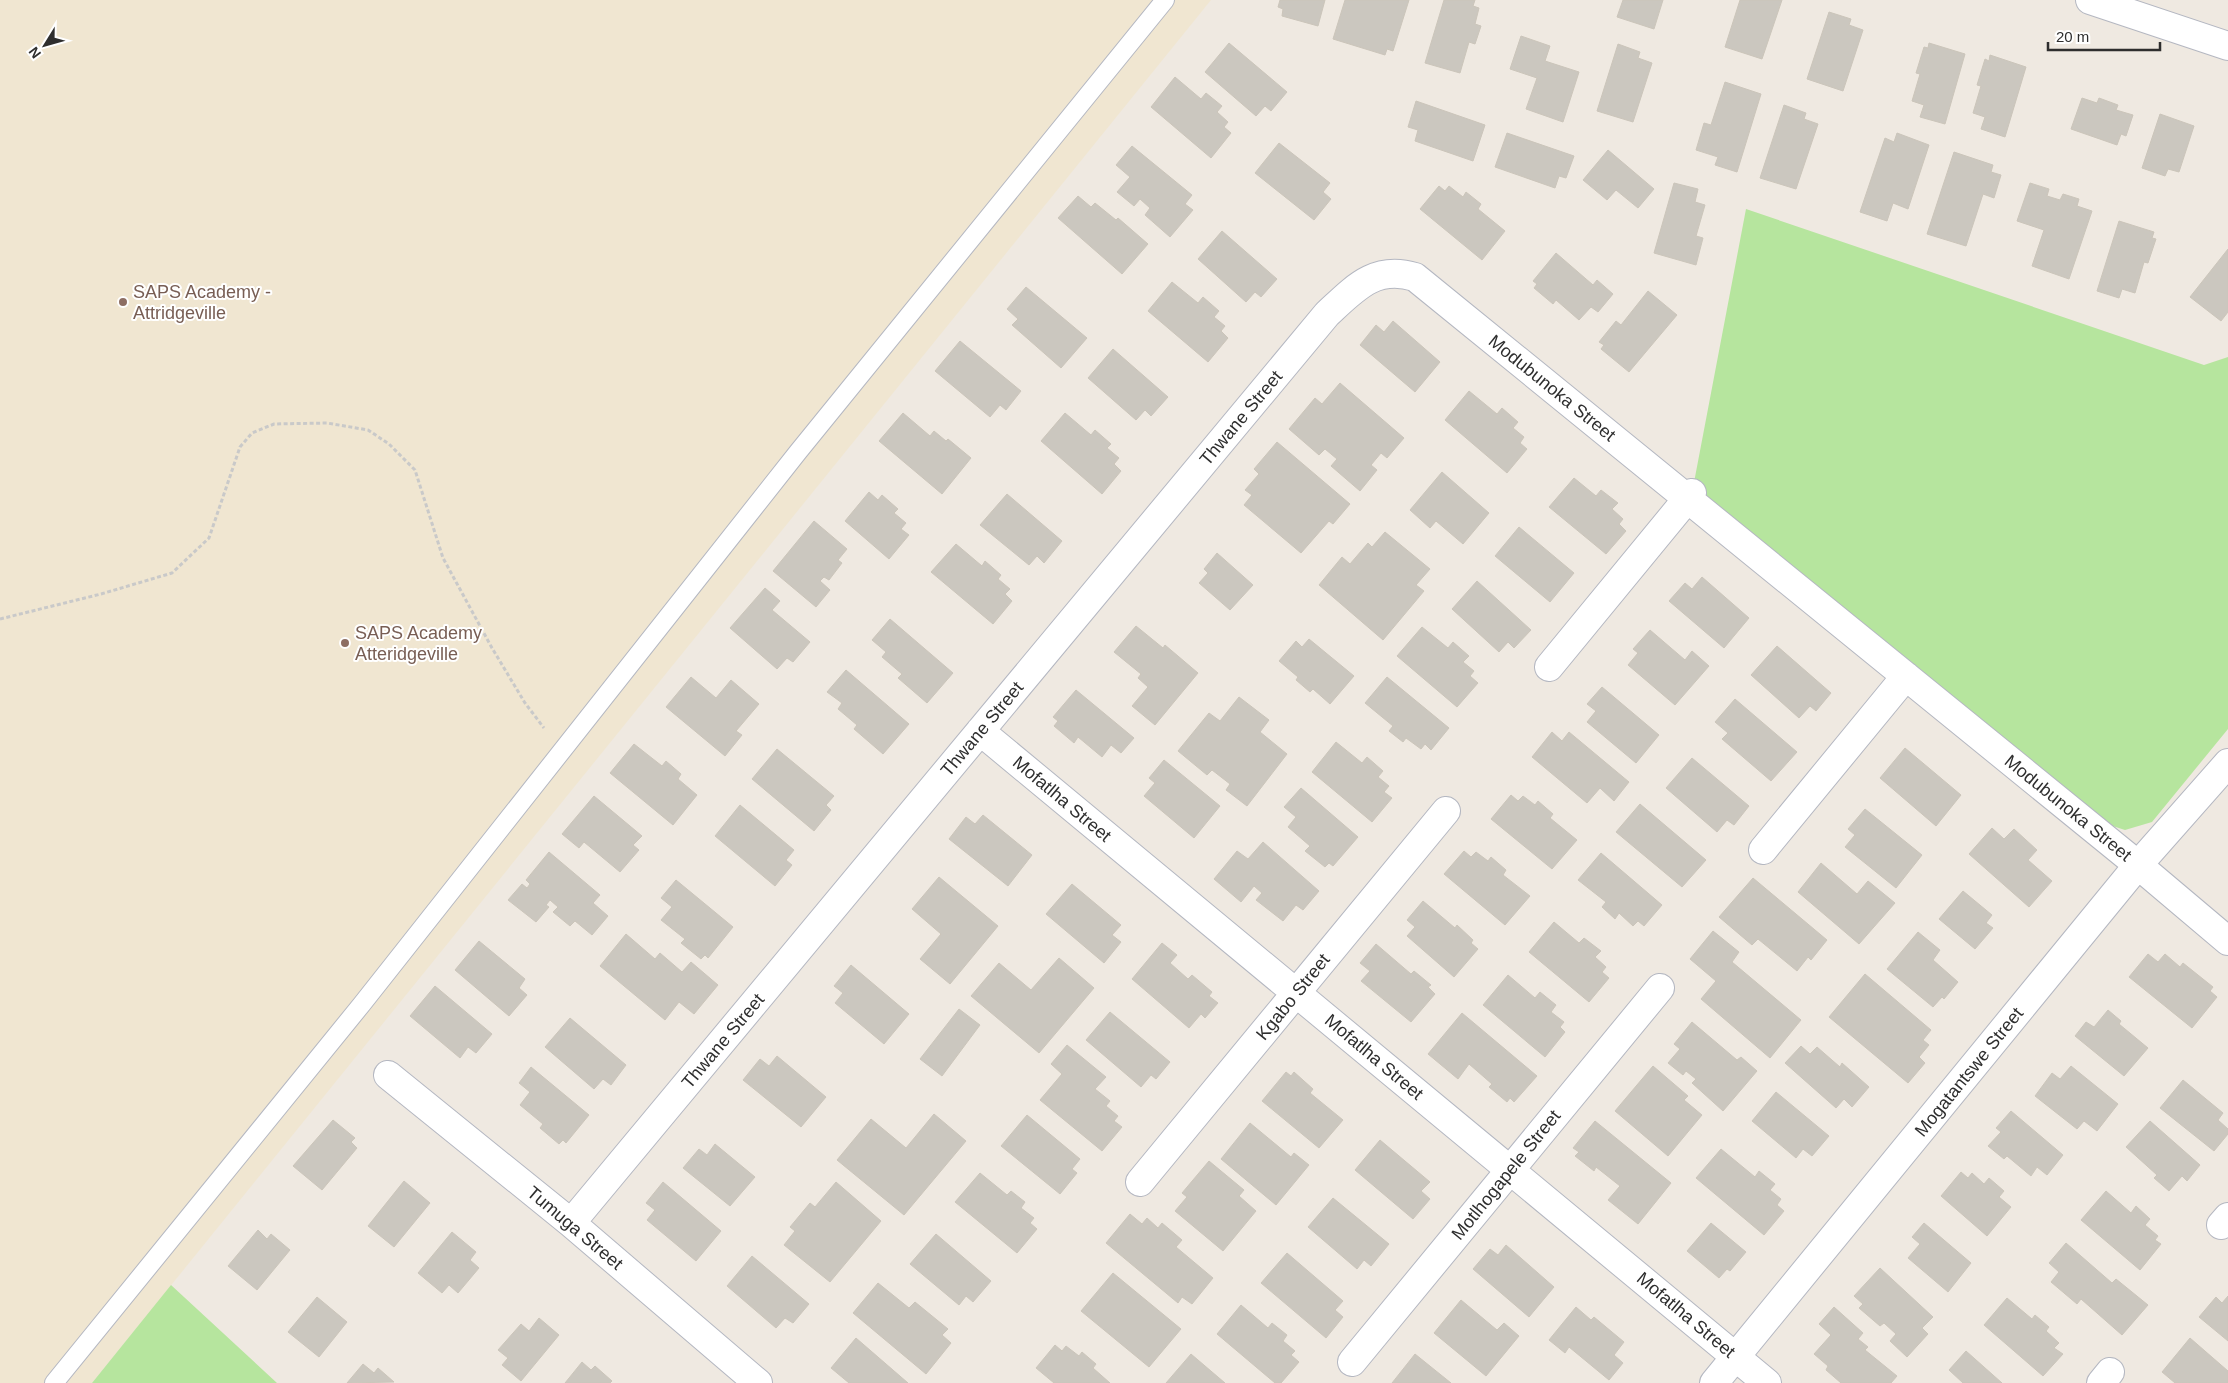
<svg xmlns="http://www.w3.org/2000/svg" width="2228" height="1383" font-family="Helvetica,sans-serif">
<rect width="100%" height="100%" fill="#efe9e1"/>
<!-- education -->
<path fill="#f0e6d1" d="M0,0h1211l-1119,1383h-92z"/>
<!-- green -->
<path fill="#b6e59e" d="M1746,209l458,156 24,-8v372l-76,93 -27,8 -37,-12 -396,-325z
M171,1285l106,98h-185z"/>
<!-- building -->
<path fill="#cbc7bf" stroke="#cbc5ba" d="M1280,0h45l-7,26 -36,-10 1,-7 -5,-2z
M1345,0h64l-16,51 -6,-2 -2,6 -52,-16z
M1444,0h31l-2,6 6,2 -4,16 6,2 -6,18 -6,-2 -9,31 -35,-10z
M1623,0h40l-9,29 -37,-12z
M1740,0h42l-20,59 -37,-12z
M1829,12l22,7 -2,6 14,5 -20,61 -36,-12z
M1521,36l29,10 -5,15 34,11 -16,50 -37,-13 11,-31 -27,-9z
M1229,43l58,49 -16,19 -6,-5 -9,10 -51,-44z
M1929,43l36,11 -20,70 -25,-7 4,-12 -12,-4 8,-27 -4,-1 8,-26 4,1z
M1618,44l22,8 -2,6 14,5 -19,59 -36,-11z
M1990,55l36,12 -21,70 -24,-8 4,-12 -12,-4 8,-27 -4,-1 8,-26 4,2z
M1175,77l26,22 5,-6 16,13 -5,6 11,10 -4,5 7,6 -20,25 -60,-51z
M1725,82l36,12 -24,78 -22,-7 3,-8 -22,-7 8,-27 7,2z
M2082,98l15,5 2,-5 19,7 -2,5 17,5 -7,21 -5,-2 -4,11 -46,-16z
M1416,101l69,24 -12,36 -58,-20 3,-11 -10,-3z
M1784,105l22,8 -2,6 14,5 -22,65 -36,-11z
M2160,114l34,12 -15,46 -11,-3 -3,7 -23,-8z
M1507,133l67,23 -8,22 -7,-2 -4,12 -60,-21z
M1897,133l32,12 -21,64 -15,-6 -6,18 -27,-9 25,-74 9,4z
M1279,143l51,40 -7,9 8,7 -17,21 -59,-47z
M1132,146l60,49 -7,9 8,6 -23,27 -25,-22 5,-7 -10,-9 -6,7 -17,-14 13,-15 -14,-12z
M1608,150l46,39 -16,19 -22,-18 -9,10 -24,-20z
M1954,152l39,13 -2,7 10,3 -7,23 -11,-4 -17,52 -39,-12z
M1674,183l24,6 -3,13 10,3 -9,31 7,2 -7,27 -42,-12z
M2030,183l19,6 -2,7 13,4 3,-6 16,5 -2,7 15,5 -23,68 -37,-13 12,-36 -27,-9z
M1439,186l6,5 4,-5 14,11 3,-5 15,12 -3,5 27,22 -23,29 -62,-51z
M1078,196l13,11 4,-4 21,17 2,-2 30,26 -26,30 -64,-56z
M2119,221l35,11 -2,6 4,1 -8,24 -4,-1 -9,31 -13,-4 -3,9 -22,-7z
M1222,231l55,48 -16,18 -6,-5 -9,10 -48,-43z
M2228,249v63l-7,9 -31,-24z
M1556,253l37,32 4,-5 16,14 -15,18 -7,-5 -12,13 -23,-20 -3,4 -19,-16 3,-4 -4,-3z
M1172,282l26,21 5,-6 16,14 -5,6 11,9 -4,5 7,7 -20,24 -60,-51z
M1026,287l61,51 -26,30 -49,-43 6,-6 -11,-10z
M1648,291l29,24 -48,57 -28,-23 3,-4 -5,-3 17,-21 5,4z
M1393,321l47,41 -25,30 -55,-47 16,-20 8,7z
M960,341l61,50 -15,19 -6,-5 -10,12 -55,-46z
M1113,349l55,48 -17,19 -6,-6 -9,10 -48,-42z
M1340,383l64,55 -17,20 -6,-5 -10,12 6,5 -17,21 -29,-25 6,-7 -12,-10 -6,6 -30,-26 26,-31 7,6z
M1469,391l28,23 5,-6 16,14 -5,6 11,9 -4,6 7,6 -20,24 -62,-53z
M903,413l27,23 4,-5 12,10 2,-2 23,19 -29,36 -63,-53z
M1065,413l26,22 4,-5 16,14 -4,4 12,10 -5,6 7,7 -19,23 -61,-53z
M1277,442l73,62 -17,20 -4,-3 -28,32 -57,-48 8,-10 -7,-5 14,-16 -5,-5z
M1442,472l47,41 -26,31 -27,-23 -6,7 -20,-18z
M1574,478l22,18 5,-6 17,13 -6,6 11,10 -4,5 7,7 -20,23 -57,-47z
M869,492l9,8 4,-5 16,14 -4,4 12,10 -5,6 8,6 -20,24 -44,-38z
M1007,494l55,47 -18,22 -7,-7 -8,9 -49,-40z
M814,521l33,28 -9,11 4,3 -13,17 -5,-3 -4,4 10,9 -14,17 -43,-36z
M1519,527l55,46 -24,29 -55,-46z
M1385,532l45,37 -14,16 8,6 -41,49 -64,-55 23,-28 8,7 18,-21 4,4z
M956,544l26,22 3,-5 16,14 -3,4 12,10 -5,5 7,7 -19,23 -62,-52z
M1217,553l36,32 -23,25 -31,-27 9,-10 -4,-4z
M1702,577l47,41 -25,30 -55,-47 16,-18 7,6z
M1477,581l54,49 -17,18 -6,-6 -9,10 -47,-43z
M765,588l15,13 -8,9 38,32 -17,20 -6,-4 -10,11 -47,-41z
M890,619l63,54 -26,30 -29,-25 4,-4 -20,-17 4,-5 -14,-12z
M1136,626l27,22 2,-3 33,28 -43,52 -23,-19 16,-19 -10,-9 3,-4 -27,-22z
M1422,627l26,21 5,-6 16,14 -6,6 11,9 -4,5 8,7 -21,24 -60,-51z
M1650,630l35,30 7,-9 17,15 -34,39 -47,-40 10,-12 -5,-4z
M1309,639l45,37 -24,28 -17,-15 -3,3 -14,-12 2,-3 -19,-16 17,-20 6,6z
M1777,646l54,47 -15,18 -6,-5 -11,12 -48,-43z
M846,670l63,54 -26,30 -29,-25 3,-4 -19,-16 4,-6 -15,-11z
M691,677l25,21 15,-18 28,24 -23,27 6,4 -17,21 -59,-49z
M1387,677l62,51 -18,22 -6,-6 -4,5 -15,-11 -3,4 -14,-11 4,-5 -28,-23z
M1602,687l57,48 -23,28 -49,-41 9,-11 -9,-7z
M1076,690l58,48 -13,15 -10,-8 -9,12 -24,-20 -4,6 -20,-17 4,-5 -5,-4z
M1239,697l30,23 -9,12 27,22 -40,52 -21,-16 4,-6 -18,-14 -5,5 -29,-24 31,-38 11,8z
M1735,699l62,53 -26,29 -49,-42 6,-6 -13,-11z
M1552,732l10,9 7,-9 60,50 -15,19 -14,-13 -13,15 -55,-46z
M1336,742l26,21 5,-6 16,14 -5,6 11,9 -5,6 8,6 -20,24 -60,-50z
M634,744l28,22 4,-5 15,13 -3,5 19,16 -24,30 -63,-52z
M1905,748l56,47 -25,31 -56,-48z
M777,749l57,47 -8,9 5,5 -17,21 -62,-52z
M1692,758l57,48 -15,19 -7,-5 -10,12 -51,-44z
M1164,760l56,46 -26,32 -50,-42 11,-13 -6,-5z
M1301,788l57,49 -25,29 -4,-3 -4,4 -20,-16 5,-5 -22,-19 8,-10 -12,-10z
M1511,795l7,6 5,-5 12,9 3,-4 15,13 -3,4 27,22 -25,29 -61,-50z
M594,796l48,40 -9,9 6,5 -19,22 -36,-30 -5,6 -17,-14z
M1640,804l66,56 -24,27 -66,-55z
M740,805l54,45 -8,10 6,5 -17,21 -60,-50z
M1865,809l57,46 -26,33 -51,-41 10,-12 -7,-6z
M983,815l49,40 -24,31 -59,-47 17,-22 9,7z
M1992,828l12,11 10,-10 23,21 -9,10 24,21 -23,26 -60,-53z
M1263,842l56,49 -16,19 -7,-5 -13,16 -27,-21 6,-7 -8,-7 -13,16 -27,-23 23,-28 11,8z
M1464,851l7,6 5,-5 12,9 3,-4 15,13 -3,5 27,21 -25,29 -61,-51z
M549,852l51,43 -7,8 15,13 -16,19 -17,-14 -5,5 -17,-14 5,-5 -8,-7 -4,5 3,2 -13,15 -28,-22 14,-16 5,4 3,-4 -4,-4z
M1601,853l61,52 -18,21 -6,-5 -5,5 -14,-13 -4,6 -13,-12 4,-5 -28,-22z
M1821,863l36,31 11,-13 27,22 -36,41 -61,-52z
M939,877l59,49 -48,58 -30,-25 21,-25 -29,-25z
M1753,878l74,62 -16,20 -3,-3 -11,14 -39,-32 -6,6 -33,-28z
M676,880l57,47 -25,31 -3,-3 -4,4 -20,-16 4,-4 -24,-19 11,-13 -11,-9z
M1072,884l49,41 -9,10 9,7 -17,21 -58,-49z
M1963,891l29,24 -6,8 7,5 -18,21 -36,-30z
M1423,901l32,27 2,-3 16,15 -2,3 7,6 -24,28 -47,-41 8,-9 -8,-7z
M1554,922l25,21 5,-5 17,13 -6,6 11,10 -4,5 7,6 -20,24 -60,-50z
M1713,931l26,21 -7,10 69,58 -31,38 -69,-59 15,-18 -26,-22z
M1918,932l22,18 -7,10 25,22 -14,17 -2,-2 -9,10 -46,-38z
M626,934l29,25 5,-6 22,19 9,-10 27,23 -24,29 -15,-12 -14,18 -65,-54z
M479,941l46,38 -6,9 8,7 -18,21 -54,-46z
M1162,943l15,12 -7,8 18,16 4,-4 20,17 -3,4 9,7 -13,15 -4,-4 -12,14 -57,-49z
M1376,944l35,30 3,-3 17,14 -3,2 7,7 -24,28 -50,-41 9,-10 -10,-8z
M2148,954l10,8 7,-8 15,13 3,-4 30,24 -3,4 7,6 -25,31 -63,-51z
M1059,958l35,30 -55,65 -68,-57 28,-33 32,27z
M851,965l58,49 -25,30 -49,-41 8,-10 -9,-7z
M1865,974l66,56 -8,10 6,5 -10,12 6,6 -17,20 -79,-66z
M1508,975l27,23 5,-6 16,13 -5,7 13,10 -4,5 5,5 -20,25 -62,-52z
M435,986l57,48 -16,19 -8,-6 -8,11 -50,-42z
M959,1009l21,16 -38,51 -22,-17z
M2108,1010l13,11 -2,3 29,24 -24,28 -49,-40 11,-14 8,5z
M1110,1012l60,50 -14,17 -5,-4 -10,12 -55,-47z
M1462,1013l75,63 -23,26 -4,-4 -3,4 -18,-15 3,-3 -23,-20 -11,15 -30,-25z
M570,1018l56,47 -15,20 -8,-6 -9,10 -49,-42z
M1692,1022l45,38 4,-3 16,14 -34,40 -31,-28 4,-4 -10,-8 -3,4 -15,-12 12,-14 -6,-5z
M1067,1045l39,32 -11,12 15,12 -4,5 12,10 -4,5 8,6 -20,24 -62,-51 22,-26 -11,-10z
M1801,1046l9,8 7,-7 23,20 2,-4 27,24 -17,20 -8,-8 -8,9 -51,-45z
M777,1056l49,41 -25,30 -58,-47 17,-21 9,7z
M1653,1066l35,30 -4,4 18,15 -34,41 -53,-45z
M2071,1066l47,38 -21,27 -13,-10 -7,8 -42,-33 17,-23 8,6z
M531,1067l58,48 -23,28 -3,-3 -4,4 -19,-16 3,-4 -23,-19 10,-13 -11,-9z
M1286,1072l5,4 3,-4 19,17 -3,4 33,27 -24,28 -57,-47z
M2183,1080l40,33 -5,7 10,9v5l-14,17 -54,-43z
M1776,1092l53,44 -17,20 -9,-7 -7,9 -44,-37z
M2011,1111l52,44 -16,20 -10,-8 -6,9 -24,-20 -3,3 -16,-13 13,-14 -5,-4z
M934,1114l32,27 -62,74 -67,-55 34,-41 35,29z
M1027,1115l53,44 -8,10 5,4 -17,21 -59,-48z
M333,1120l22,18 -4,4 6,6 -35,42 -29,-24z
M1595,1121l76,62 -33,41 -30,-24 12,-14 -24,-19 -2,4 -19,-15 4,-4 -6,-4z
M2150,1121l50,44 -13,16 -5,-5 -13,15 -15,-13 3,-3 -31,-28z
M1250,1123l41,34 3,-4 15,12 -33,40 -55,-46z
M1380,1140l50,42 -9,9 9,8 -17,20 -58,-49z
M715,1144l40,33 -25,29 -47,-38 16,-19 8,6z
M1721,1149l34,28 4,-6 16,13 -5,6 11,9 -4,6 7,6 -20,24 -68,-57z
M1209,1161l35,29 -5,6 17,15 -33,40 -48,-40 12,-14 -5,-4z
M1961,1172l7,6 4,-5 12,11 5,-6 15,13 -5,6 12,10 -24,29 -46,-40z
M980,1173l27,22 4,-4 14,11 -4,6 13,10 -4,5 7,6 -20,24 -62,-51z
M404,1181l26,22 -36,44 -26,-21z
M663,1182l58,49 -25,30 -49,-41 8,-10 -9,-7z
M836,1182l45,39 -51,61 -46,-37 11,-14 -5,-4 20,-24 5,4z
M2106,1191l25,22 5,-7 14,13 -5,6 13,11 -3,4 6,4 -21,26 -59,-50z
M1333,1198l56,46 -18,22 -7,-6 -7,9 -49,-42z
M1130,1214l12,10 5,-6 11,10 4,-5 20,17 -6,7 37,31 -21,26 -10,-7 -4,6 -72,-60z
M1711,1223l35,29 -16,19 -3,-2 -8,9 -32,-27z
M1924,1223l47,40 -23,29 -40,-34 12,-14 -8,-7z
M258,1230l9,9 4,-5 19,16 -33,40 -29,-24z
M452,1232l24,20 -6,8 9,8 -21,25 -9,-8 -7,8 -24,-20z
M936,1234l55,47 -18,21 -7,-6 -7,9 -49,-41z
M2066,1243l46,40 4,-4 32,26 -26,30 -41,-36 -4,5 -26,-22 8,-10 -10,-9z
M1506,1245l48,42 -25,30 -56,-48 17,-20 8,6z
M1287,1253l56,48 -8,9 8,7 -17,21 -65,-55z
M752,1256l57,48 -16,19 -8,-5 -9,10 -49,-42z
M1880,1268l53,49 -11,11 6,6 -21,23 -17,-16 6,-7 -12,-11 -4,3 -21,-18 4,-4 -9,-8z
M1113,1273l68,56 -32,38 -68,-56z
M878,1283l31,25 6,-6 33,27 -6,6 9,8 -25,31 -73,-61z
M2228,1296v45l-29,-24 17,-20 6,6z
M317,1297l30,25 -28,35 -31,-25z
M2007,1298l25,21 3,-4 14,12 -3,4 13,12 -5,5 9,6 -20,22 -59,-51z
M1461,1300l36,30 7,-7 15,13 -33,40 -52,-43z
M1241,1305l27,23 4,-5 15,12 -4,6 12,10 -4,4 8,7 -18,21h-6l-58,-49z
M1576,1307l15,13 3,-3 30,25 -10,13 9,8 -14,17 -40,-33 -4,6 -16,-13z
M1834,1307l29,26 -5,6 10,8 -3,3 32,26 -6,7h-50l-15,-13 2,-4 -14,-12 17,-19 -12,-11z
M539,1318l20,17 -38,46 -19,-16 6,-7 -10,-8 23,-26 8,7z
M856,1338l52,45h-59l-18,-15z
M2190,1338l38,33v12h-53l-13,-11z
M1055,1345l7,6 4,-5 13,10 3,-4 14,12 -3,4 17,15h-56l-18,-15z
M1966,1351l36,32h-39l-14,-13z
M1191,1354l34,29h-59z
M1415,1354l36,29h-59z
M582,1362l9,8 4,-4 17,15 -2,2h-45z
M363,1364l11,9 4,-5 16,14 -47,1z"/>
<g fill="none" stroke-linecap="round" stroke-linejoin="round">
<!-- service casing -->
<g stroke="#b4b7c1" stroke-width="20">
<path id="service" d="M54,1383l308,-379 436,-552 367,-452"/>
</g>
<!-- minor casing -->
<g stroke="#b4b7c1" stroke-width="30">
<path id="minor" d="M2090,0l138,46
M1549,667l143,-174
M980,731l787,652
M1763,850l143,-174
M388,1075l183,148 187,160
M1140,1182l306,-371
M571,1223l756,-909c28,-26 48,-49 88,-37l723,588 90,76
M2221,1225l7,-8
M1352,1362l308,-374
M1714,1383l424,-518 90,-102
M2101,1383l9,-11"/>
</g>
<!-- path -->
<path stroke="#c9c9c9" stroke-width="3" stroke-dasharray="4 2.5" stroke-linecap="butt" d="M0,619l101,-25 71,-21 37,-35 31,-91 12,-14 22,-9 53,-1 41,7 21,14 26,26 28,88 49,90 33,55 19,25"/>
<!-- service -->
<use href="#service" stroke="#fff" stroke-width="18"/>
<!-- minor -->
<use href="#minor" stroke="#fff" stroke-width="28"/>
</g>
<!-- markers -->
<g fill="#8d6e63" stroke="#fff" stroke-width="2">
<circle cx="123" cy="302" r="5"/>
<circle cx="345" cy="643" r="5"/>
</g>
<g text-anchor="middle" dominant-baseline="central" stroke-width="4" stroke-linejoin="round" paint-order="stroke">
<!-- education labels -->
<g font-size="18" fill="#785e54" stroke="#fff" text-anchor="start">
<text x="133" y="292">SAPS Academy -<tspan x="133" dy="21">Attridgeville</tspan></text>
<text x="355" y="633">SAPS Academy<tspan x="355" dy="21">Atteridgeville</tspan></text>
</g>
<!-- street labels -->
<g font-size="18" fill="#2e2e2e" stroke="#fff">
<text transform="translate(1552 388) rotate(39)">Modubunoka Street</text>
<text transform="translate(1241 418) rotate(-50)">Thwane Street</text>
<text transform="translate(982 729) rotate(-50)">Thwane Street</text>
<text transform="translate(1062 799) rotate(40)">Mofatlha Street</text>
<text transform="translate(2068 808) rotate(39)">Modubunoka Street</text>
<text transform="translate(1293 997) rotate(-51)">Kgabo Street</text>
<text transform="translate(723 1041) rotate(-50)">Thwane Street</text>
<text transform="translate(1374 1057) rotate(40)">Mofatlha Street</text>
<text transform="translate(1969 1072) rotate(-51)">Mogatantswe Street</text>
<text transform="translate(1506 1175) rotate(-51)">Motlhogapele Street</text>
<text transform="translate(575 1228) rotate(40)">Tumuga Street</text>
<text transform="translate(1686 1315) rotate(40)">Mofatlha Street</text>
</g>
</g>
<!-- north arrow -->
<g transform="translate(45 45) rotate(233)" stroke="#ffffff" stroke-width="4" paint-order="stroke">
<path d="M0-4L9 19L0 12L-9 19Z" fill="#2e2e2e"/>
<text y="-8" font-size="14" font-weight="bold" text-anchor="middle" fill="#2e2e2e">N</text>
</g>
<!-- scale -->
<path d="M2048 42v8h112v-8" fill="none" stroke="#2e2e2e" stroke-width="2.5"/>
<text x="2056" y="42" font-size="15" fill="#2e2e2e" stroke="#ffffff" stroke-width="4" paint-order="stroke">20 m</text>
</svg>
